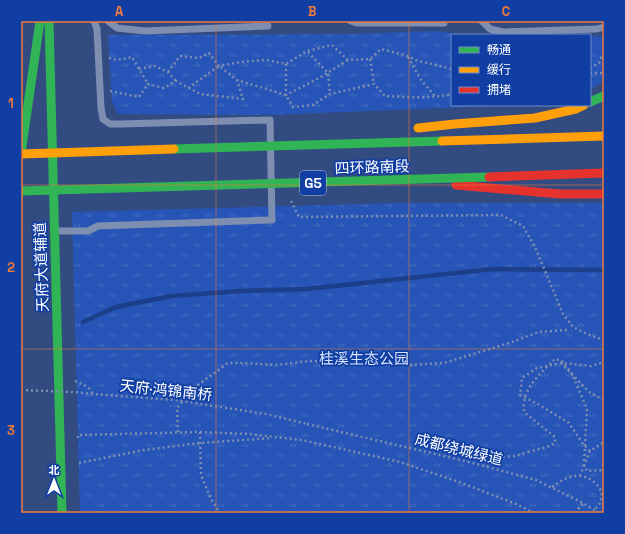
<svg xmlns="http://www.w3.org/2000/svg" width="625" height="534" font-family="'Space Grotesk','Noto Sans SC',sans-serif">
<defs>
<pattern id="park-tufts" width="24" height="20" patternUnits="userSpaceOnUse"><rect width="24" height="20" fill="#2655b7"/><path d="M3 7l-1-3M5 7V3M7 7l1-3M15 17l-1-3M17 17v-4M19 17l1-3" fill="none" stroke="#476ec2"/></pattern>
</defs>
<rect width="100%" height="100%" fill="#324b81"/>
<!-- park -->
<path fill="url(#park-tufts)" d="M435,31l33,4h-16v70h66l-247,10 -153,-1 -6,-12 -4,-67 242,-1z
M604,34v46l-14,10v-53l11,-1z
M399,203h205v310h-524l-8,-301z"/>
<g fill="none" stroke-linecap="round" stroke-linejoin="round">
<!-- stream -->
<path stroke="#1d3e89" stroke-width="4.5" d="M83,322l33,-15 55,-11 70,-5 66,-2 186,-20 111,1"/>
<!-- path -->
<path stroke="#7e8eb1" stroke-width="2.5" stroke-dasharray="2 3" stroke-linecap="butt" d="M308,52l20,21 2,21
M408,57l13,23 14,16
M109,58l8,2 15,-3 16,27
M370,59l4,25
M286,64v31l35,-18 27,-17
M590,68l9,-5 5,-12
M139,69l16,-3 13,6 8,9
M168,72l12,-16 19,2 10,-5 10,13 22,-4 25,-2 20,4 21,-13 25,-6 16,15 22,-1 11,-10 27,7 7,4 37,9
M590,73h14
M188,88l31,-22 18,14 49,15 7,12 20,-2 17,-11 44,-10 11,12c22,1 45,3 67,-2
M110,91l29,6 9,-13 16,4 12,-7 24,13 43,5 -6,-19
M291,201l8,16 202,-2 22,11 12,21 28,67 10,13 14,7 17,6
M561,363l28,29 15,8
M75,381l13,6 5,7
M307,424l158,37 71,19 47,23 16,10
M178,432l-1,-24 14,-18 37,-27h15l34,2 32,-4 101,4 34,-2 65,-20 30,-11 28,-2
M200,432l1,43 10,24 9,14
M78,438v-3l122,-3 49,2 53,6 98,22 59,20 57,22 18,9
M590,451l-7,-7 -14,-21 -31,-19 -18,-9 2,-17 15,-10 24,-5 30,3 13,-4
M79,463l65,-13 56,-7 72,-5
M487,467l10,-10 18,-1 13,-4
M580,476l10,-25 14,-9
M552,487c7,-5 14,-10 23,-11 13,-2 33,12 25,27 -1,2 -4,5 -6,7
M575,513l8,-10"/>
<!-- lane -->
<path stroke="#7e8eb1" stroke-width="7" d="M108,21l9,7 28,3 123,-5
M351,21l6,2h87
M482,21l8,8 13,3 94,-3 7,-2
M55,231h33l10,-5 174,-6 -2,-100 -150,4h-10l-7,-5 -2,-11 -4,-79 -3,-8"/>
<!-- fast -->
<path stroke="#30b455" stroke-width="9" d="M49,21l13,492
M590,102l14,-6
M21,153l19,-132"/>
<!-- jam -->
<path stroke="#e5322d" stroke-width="9" d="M456,185l104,9h44"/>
<!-- path-bridge -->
<path stroke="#7e8eb1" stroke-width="2.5" stroke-dasharray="2 3" stroke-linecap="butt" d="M21,390l52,2 20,2 82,6 91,14 41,10
M528,452l19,-5 8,-4v-6l-30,-24c-1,-3 -2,-6 -1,-10 1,-17 20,-33 31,-44l7,2 10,13 15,35 -3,56 3,6 17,-1"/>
<!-- fast-bridge -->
<path stroke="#30b455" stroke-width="9" d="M174,149l268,-8
M21,191l468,-14"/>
<!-- slow-bridge -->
<path stroke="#ff9f0a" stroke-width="9" d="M418,128l37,-4 80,-6 41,-9 8,-4
M442,141l162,-5
M21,154l153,-5"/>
<!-- jam-bridge -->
<path stroke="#e5322d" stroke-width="9" d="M489,177l115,-4"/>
</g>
<!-- grid -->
<path fill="none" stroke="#ed7a3d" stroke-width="1" stroke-opacity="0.55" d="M216,21v492M409,21v492M21,185h583M21,349h583"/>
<g text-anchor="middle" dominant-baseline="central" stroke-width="3.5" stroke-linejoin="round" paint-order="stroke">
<!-- shield labels -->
<rect fill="#113ea2" stroke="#b8c5e3" stroke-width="1" x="300" y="171" width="26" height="24" rx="3"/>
<g font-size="14" font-weight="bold" fill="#fff">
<text x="313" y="183">G5</text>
</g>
<!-- street labels -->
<g font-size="15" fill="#fff" stroke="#113ea2">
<text transform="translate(372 167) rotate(-2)">四环路南段</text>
<text transform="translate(41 267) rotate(-92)">天府大道辅道</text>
<text transform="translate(166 390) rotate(6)">天府·鸿锦南桥</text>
<text transform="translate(459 449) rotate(14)">成都绕城绿道</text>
</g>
<!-- park labels -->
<g font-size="15" fill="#d4e2fe" stroke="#113ea2">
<text x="364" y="358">桂溪生态公园</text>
</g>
</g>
<!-- border -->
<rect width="625" height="534" fill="none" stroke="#113ea2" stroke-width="44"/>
<!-- legend -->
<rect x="451" y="34" width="140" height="72" fill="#113ea2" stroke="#708bc7"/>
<rect x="459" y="47" width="20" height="6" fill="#30b455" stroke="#708bc7"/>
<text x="487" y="54" font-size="12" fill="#ffffff">畅通</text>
<rect x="459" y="67" width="20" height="6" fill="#ff9f0a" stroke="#708bc7"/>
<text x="487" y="74" font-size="12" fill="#ffffff">缓行</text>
<rect x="459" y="87" width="20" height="6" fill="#e5322d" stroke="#708bc7"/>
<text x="487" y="94" font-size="12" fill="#ffffff">拥堵</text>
<!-- north arrow -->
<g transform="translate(54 480)" stroke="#113ea2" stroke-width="3" paint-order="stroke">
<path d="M0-3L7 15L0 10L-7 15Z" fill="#ffffff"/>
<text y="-6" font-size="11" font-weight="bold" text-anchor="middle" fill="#ffffff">北</text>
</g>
<rect x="22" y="22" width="581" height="490" fill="none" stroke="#ed7a3d" stroke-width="1.5"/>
<g font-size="13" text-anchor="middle" font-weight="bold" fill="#ed7a3d">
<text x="119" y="16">A</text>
<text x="312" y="16">B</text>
<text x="506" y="16">C</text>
<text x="11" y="108">1</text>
<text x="11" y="272">2</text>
<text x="11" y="435">3</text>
</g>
</svg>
